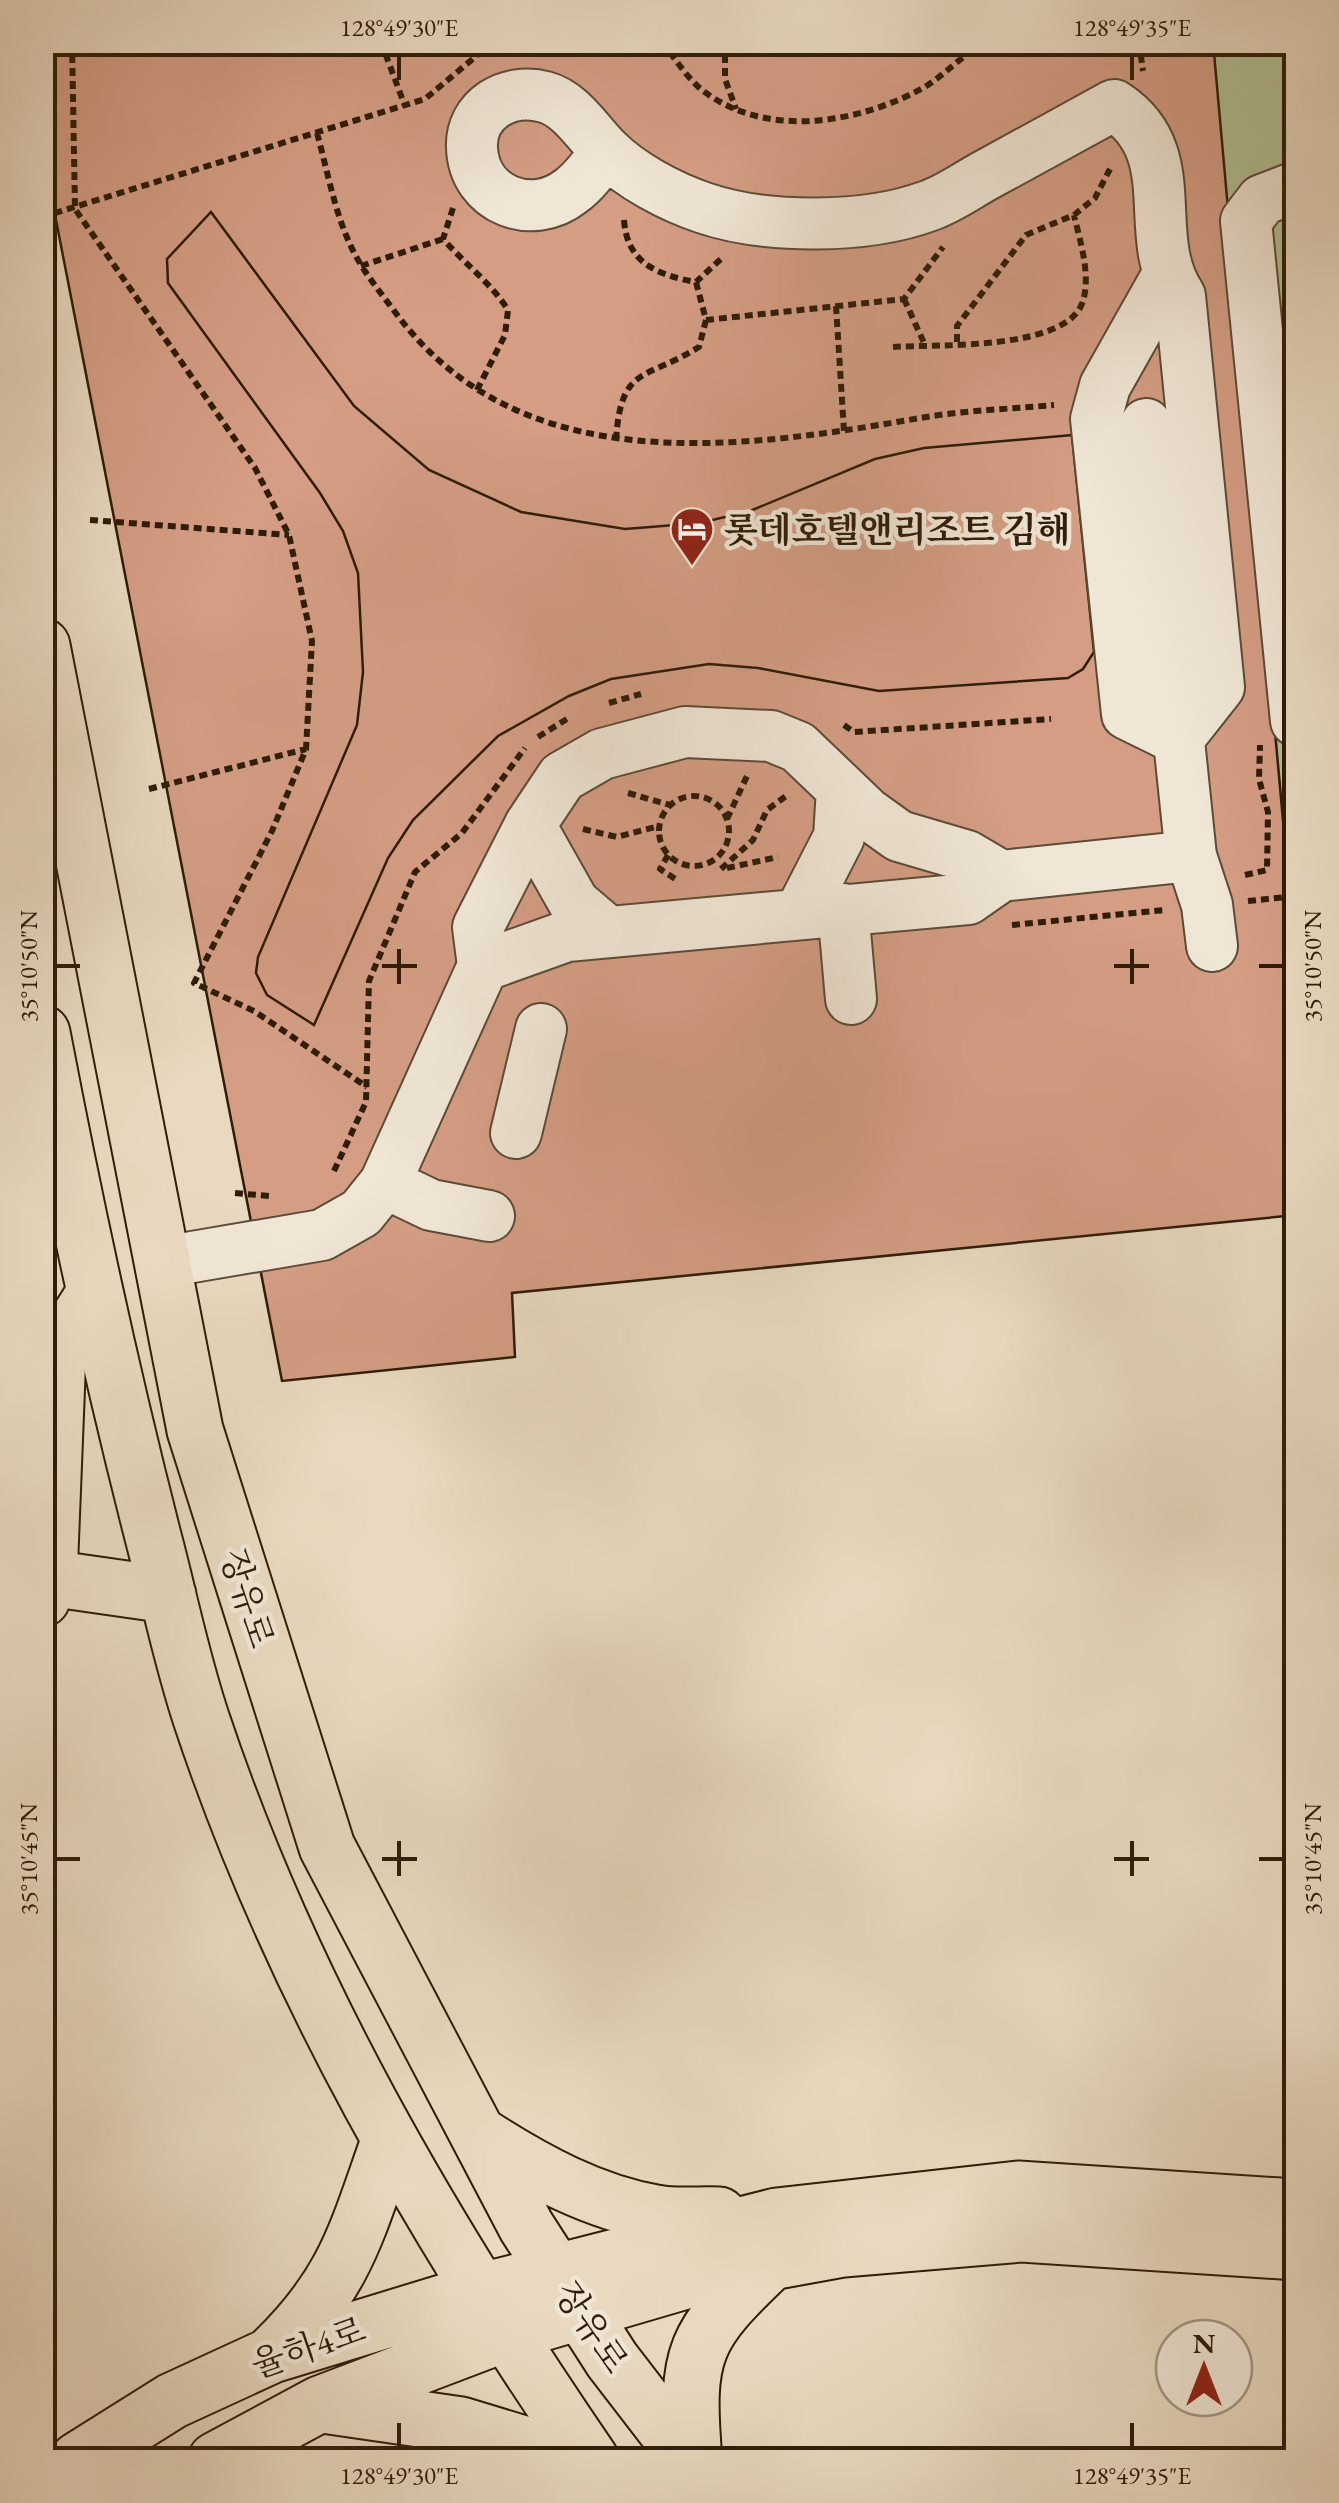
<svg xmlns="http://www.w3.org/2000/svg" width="1339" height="2503" font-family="'EB Garamond','Noto Serif KR',serif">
<rect width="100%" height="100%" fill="#e8d9c0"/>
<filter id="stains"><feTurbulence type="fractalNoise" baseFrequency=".002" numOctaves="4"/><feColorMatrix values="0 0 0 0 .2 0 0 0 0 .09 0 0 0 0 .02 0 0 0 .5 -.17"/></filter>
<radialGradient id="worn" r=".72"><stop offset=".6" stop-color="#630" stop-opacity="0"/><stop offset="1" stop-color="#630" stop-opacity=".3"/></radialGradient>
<!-- green -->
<path fill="#b2c095" stroke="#706e4f" stroke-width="2.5" d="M1213,43h83v922l-73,-795z"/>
<!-- building -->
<path fill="#d49d84" stroke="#2f1c09" stroke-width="2.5" d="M42,42h1171l83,923v250l-784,78 3,64 -233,24 -240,-1233z
M211,212l143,194 75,64 92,42 104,17 75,-6 50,-12 125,-52 49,-11 148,-13 22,217 -11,17 -15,9 -189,13 -121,-23 -49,-4 -98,15 -42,17 -71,40 -85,84 -25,38 -74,167 -47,-30 -11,-22 2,-16 99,-232 6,-53 -5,-99 -15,-42 -23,-38 -152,-210 -1,-24z"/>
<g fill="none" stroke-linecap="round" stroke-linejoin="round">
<!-- minor casing -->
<g stroke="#5d4b37" stroke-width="54">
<path id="minor" d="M606,151c-10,14 -21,30 -35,40 -39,31 -97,9 -99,-43 -2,-39 36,-61 73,-51 26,7 43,36 61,54 25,25 65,46 98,57 62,21 162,21 224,-2 21,-7 41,-22 60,-32 42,-23 84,-46 126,-69 74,48 25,129 66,191l39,391 -41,52 -51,-25 -31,-295 9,-33 62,-110
M1296,187l-34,13 -16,21 50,500
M530,825l44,78 34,29
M1191,856l16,49 5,41
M843,909l8,90
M800,913l39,-76 3,-48
M483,966l84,-30 401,-37 33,-23 190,-20 -45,-432
M516,1133l25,-104
M385,1183l46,22 58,11
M163,1262l159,-27 39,-22 24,-30 98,-217 -5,-39 52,-102 32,-48 40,-23 83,-22 86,4 27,11 69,66 32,23 68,20 34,20"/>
</g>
<!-- major casing -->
<g stroke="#2f1c09" stroke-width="59">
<path id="major" d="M42,646l153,784 132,417 199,379 86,134 77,100
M42,1033c33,173 70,345 114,515 15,58 27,117 46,173 89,267 231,508 389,739
M49,1578l119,17
M483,2137c53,34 110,65 173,76 20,4 43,1 63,2
M274,2352c71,-69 82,-118 114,-208
M323,2405l138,20 115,35
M78,2460l94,-59 100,-46 206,-63 299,-76 241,-27 278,18
M216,2460l104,-56 184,-70 212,-62 127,-23 179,-15 274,18
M694,2460c-9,-108 -1,-124 77,-198"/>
</g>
<!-- highway casing -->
<g stroke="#2f1c09" stroke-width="59">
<path id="highway" d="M42,1599l7,-21 9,-227 36,-57"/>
</g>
<!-- path -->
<path stroke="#2f1c09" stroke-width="6" stroke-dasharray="8 5" stroke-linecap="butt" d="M72,42l3,167 180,259 34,67 23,106 -6,108 -34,82 -78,152 60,28 113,76
M381,42l24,64
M662,42c12,15 25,36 40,48 63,49 155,34 221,-2 22,-13 39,-33 62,-46
M725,42v37l11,30
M1139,42l4,29
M317,133c10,36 17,76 32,109 11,26 29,47 46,70 126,171 347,137 531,105 42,-7 86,-8 128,-12
M453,208l-10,31c22,25 48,44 65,71l-3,25 -29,57
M42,217l383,-118 68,-57
M624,220c3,43 33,55 72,62l26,-24
M361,266l82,-27
M904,299l21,46
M836,306l8,125
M706,320l198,-21 39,-52
M957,342v-16l69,-91 48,-20 21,-17 15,-29
M893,347c45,-3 175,4 190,-46 8,-27 -3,-60 -9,-86
M616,440c5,-75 28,-59 83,-93l7,-27 -10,-38
M90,520l199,15
M609,703l32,-9
M844,725l10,7 197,-13
M538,737l32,-20
M149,789l157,-40
M628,793l42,12
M659 831a35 35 0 1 1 70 0a35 35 0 1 1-70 0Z
M727,819l20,-43
M583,829l34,8 42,-11
M668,855l-8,14 17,11
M727,868l51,-11
M721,869l32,-29 14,-30 19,-14
M1245,875l22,-5 1,-58 -9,-33 1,-34
M1248,901l48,-5
M1012,925l152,-15
M334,1171l32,-69 3,-121 46,-109 47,-39 63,-85
M235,1193l34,3"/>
<!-- minor -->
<use href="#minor" stroke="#f0e6d6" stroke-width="50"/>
<!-- major -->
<use href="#major" stroke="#e8d9c0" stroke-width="55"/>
<!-- highway -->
<use href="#highway" stroke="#e8d9c0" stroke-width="55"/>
</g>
<!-- ticks -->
<path fill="none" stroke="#2f1c09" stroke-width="4" d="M399,55v25M1132,55v25M399,949v35M1132,949v35M55,966h25M382,966h35M1114,966h35M1259,966h25M399,1841v35M1132,1841v35M55,1859h25M382,1859h35M1114,1859h35M1259,1859h25M399,2423v25M1132,2423v25"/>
<!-- icons -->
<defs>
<g id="hotel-pin" transform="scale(2.25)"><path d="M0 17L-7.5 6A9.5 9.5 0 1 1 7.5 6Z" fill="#8f2418" stroke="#f0e6d6"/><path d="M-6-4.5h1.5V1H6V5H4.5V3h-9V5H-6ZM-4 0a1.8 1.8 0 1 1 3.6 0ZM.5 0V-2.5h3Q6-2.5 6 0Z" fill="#fff"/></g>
</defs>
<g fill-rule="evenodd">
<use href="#hotel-pin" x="692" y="529"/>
</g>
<g text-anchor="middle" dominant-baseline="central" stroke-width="9" stroke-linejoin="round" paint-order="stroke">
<!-- poi labels -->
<g font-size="35" font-weight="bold" fill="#2f1c09" stroke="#f0e6d6" text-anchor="start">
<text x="724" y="529">롯데호텔앤리조트 김해</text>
</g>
<!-- street labels -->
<g font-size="35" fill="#2f1c09" stroke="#f0e6d6">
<text transform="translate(248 1598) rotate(72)">장유로</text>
<text transform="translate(592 2327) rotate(56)">장유로</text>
<text transform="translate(308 2347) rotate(-19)">율하4로</text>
</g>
</g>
<!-- margin -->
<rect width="1339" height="2503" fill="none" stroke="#e8d9c0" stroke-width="110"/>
<!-- north arrow -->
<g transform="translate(1204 2368)"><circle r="48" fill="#f0e6d6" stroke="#a39584" stroke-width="2.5"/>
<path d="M0-8L18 38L0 25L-18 38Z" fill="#8f2418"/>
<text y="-15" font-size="28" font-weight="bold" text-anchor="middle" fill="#2f1c09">N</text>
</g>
<rect x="55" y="55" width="1229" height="2393" fill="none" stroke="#2f1c09" stroke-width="4"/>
<g font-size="25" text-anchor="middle" fill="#2f1c09">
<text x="399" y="36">128°49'30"E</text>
<text x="1132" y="36">128°49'35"E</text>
<text transform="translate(28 966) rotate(-90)" y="9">35°10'50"N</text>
<text transform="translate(1312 966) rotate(-90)" y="9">35°10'50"N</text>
<text transform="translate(28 1859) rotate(-90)" y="9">35°10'45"N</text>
<text transform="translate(1312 1859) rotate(-90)" y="9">35°10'45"N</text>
<text x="399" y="2484">128°49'30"E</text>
<text x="1132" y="2484">128°49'35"E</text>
</g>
<rect width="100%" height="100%" filter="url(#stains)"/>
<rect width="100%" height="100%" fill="url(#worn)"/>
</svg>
